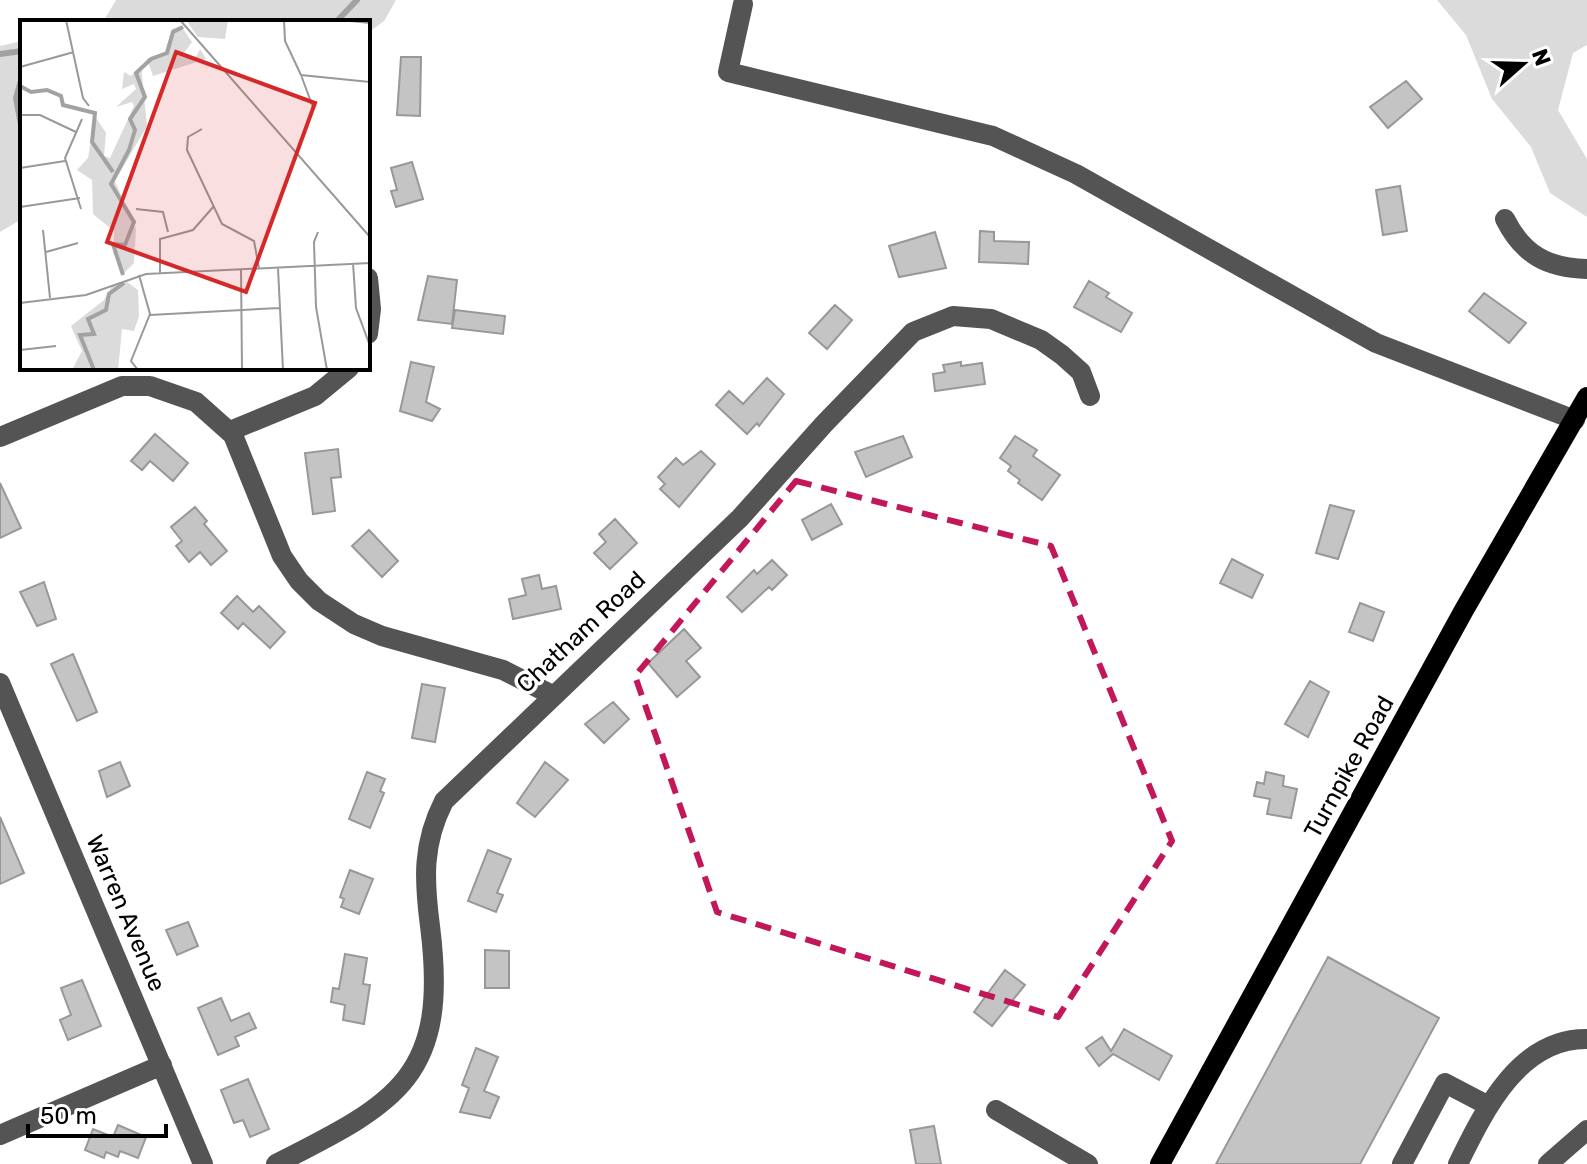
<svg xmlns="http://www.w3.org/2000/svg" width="1587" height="1164" font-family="Rubik,sans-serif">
<rect width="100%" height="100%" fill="#fff"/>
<!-- green -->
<path fill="#dbdbdb" d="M116,0h280l-12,21 -16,12v-11h-265z
M1437,0h150v45l-14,8 -15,57 29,49v58l-37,-24 -19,-46 -39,-48 -26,-64z
M22,41v178l-22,13v-186z"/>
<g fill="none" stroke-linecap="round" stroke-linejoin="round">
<!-- stream -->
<path stroke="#a2a2a2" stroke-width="6" d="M336,22l21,-22
M0,54l22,-3
M22,77l-6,21 6,32"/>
</g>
<!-- building -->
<path fill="#c4c4c4" stroke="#989898" stroke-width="2" d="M401,57h20l-1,59 -23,-1z
M1406,81l16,18 -34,29 -18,-21z
M412,162l11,37 -27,8 -5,-16 6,-1 -6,-22z
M1400,186l7,45 -24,4 -7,-45z
M980,231l14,1v9l35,1 -1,22 -49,-2z
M935,232l11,36 -47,9 -10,-31z
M428,276l29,4 -5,44 -34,-4z
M1089,281l20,12 -3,4 26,16 -11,19 -47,-25z
M1484,293l42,30 -17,20 -40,-32z
M835,305l17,15 -25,29 -18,-16z
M455,310l50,6 -2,18 -51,-6z
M411,362l23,5 -8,35 14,7 -8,12 -32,-10z
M961,362v4l21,-3 3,21 -50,7 -2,-17 12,-2 -2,-7z
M767,378l17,16 -25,32 -2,-3 -10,11 -31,-29 13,-14 14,13z
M155,434l33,29 -15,18 -23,-20 -8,9 -11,-9z
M903,436l9,21 -46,20 -11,-25z
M1015,436l22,14 -4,6 27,19 -18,25 -24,-17 2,-3 -12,-9 3,-5 -11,-8z
M338,449l3,28 -10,1 4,33 -22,3 -8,-61z
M701,451l14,13 -36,43 -19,-18 5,-5 -7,-7 18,-19 7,7z
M0,483l21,45 -21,10z
M831,504l11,20 -30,16 -10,-20z
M1330,505l24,6 -16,48 -22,-6z
M195,507l12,14 -3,3 23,27 -16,14 -11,-13 -11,10 -13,-16 6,-5 -11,-14z
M615,519l22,24 -27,26 -16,-16 12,-11 -7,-8z
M369,530l29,31 -16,16 -30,-31z
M1232,559l31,16 -11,23 -32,-15z
M772,560l15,15 -15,15 -3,-3 -27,25 -15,-15 27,-27 3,4z
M539,575l3,14 14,-3 5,23 -48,10 -4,-20 17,-4 -4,-16z
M44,582l12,37 -19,7 -17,-34z
M237,596l16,16 6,-6 26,26 -15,16 -27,-25 -5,6 -17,-16z
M1360,603l24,9 -11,29 -24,-9z
M684,629l17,19 -15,13 14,16 -23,20 -29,-34z
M73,654l24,58 -20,9 -26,-57z
M1310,681l19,11 -21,45 -23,-13z
M422,684l23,4 -10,54 -23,-4z
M613,702l16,17 -25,24 -19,-19z
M120,762l10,24 -23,11 -8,-26z
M545,762l23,18 -33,37 -18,-14z
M367,772l18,7 -5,12 4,2 -14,35 -21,-9z
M1266,772l18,4 -1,10 14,3 -6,29 -24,-4 3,-15 -16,-3 3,-14 7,2z
M0,817l24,56 -24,11z
M488,850l23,9 -14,34 6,2 -7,17 -28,-11z
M350,870l23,9 -14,35 -18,-7 3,-8 -4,-2z
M188,922l10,24 -21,9 -11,-25z
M485,950l24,1v37h-24z
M345,954l22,4 -4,26 7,1 -6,39 -21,-4 2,-15 -14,-3 2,-14 6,1z
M1328,957l111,61 -79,146h-144z
M1005,970l20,15 -33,41 -18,-14z
M82,980l19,46 -33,14 -8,-20 11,-5 -10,-27z
M221,998l10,23 18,-8 7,15 -21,9 4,9 -21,9 -20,-47z
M1124,1029l48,27 -13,24 -46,-26 -14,12 -13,-18 16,-11 9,14z
M476,1048l22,9 -14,34 15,6 -9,21 -30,-6 9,-24 -7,-3z
M248,1079l21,50 -19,8 -7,-17 -9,3 -13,-33z
M118,1125l28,12 -8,21 -18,-7 -2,6 -12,-5 -2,6 -19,-8 8,-21 20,8z
M934,1126l7,38h-25l-6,-34z"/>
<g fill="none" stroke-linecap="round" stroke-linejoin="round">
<!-- minor -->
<path stroke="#545454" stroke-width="20" d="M743,4l-15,68 265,64 83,38 300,169 199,77
M1505,219c18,36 43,49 82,50
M368,278l3,31 -3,25
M230,431l85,-35 34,-28
M0,437l122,-51h28l46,16 37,33 49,121 17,25 20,20 35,23 28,12 121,34 49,25
M0,683l203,481
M996,1110l92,54
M0,1135l162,-70
M276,1164c123,-62 173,-88 154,-238 -6,-46 -8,-82 14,-125l296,-283 84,-94 89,-92 40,-16 38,3 50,21 21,15 19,17 9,24
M1402,1164l43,-81 42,22
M1458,1164c26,-53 61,-126 129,-125
M1548,1164l39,-34"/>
<!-- major -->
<path stroke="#000" stroke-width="20" d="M1160,1164l304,-554 123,-213"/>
</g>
<!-- marked area -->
<path fill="none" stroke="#c2185b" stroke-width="6" stroke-dasharray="16 10" stroke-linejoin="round" d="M796,481l255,65 121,295 -114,176 -341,-105 -82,-236z"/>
<g text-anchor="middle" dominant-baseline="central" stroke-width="7" stroke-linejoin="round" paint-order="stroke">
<!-- street labels -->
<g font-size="24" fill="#000" stroke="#fff">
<text transform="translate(581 632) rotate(-43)">Chatham Road</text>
<text transform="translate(1349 767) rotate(-61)">Turnpike Road</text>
<text transform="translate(126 913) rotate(67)">Warren Avenue</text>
</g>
</g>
<!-- overview -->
<g transform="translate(20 20)">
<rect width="350" height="350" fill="#fff"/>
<path d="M166,0h42l-3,19 -27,-2zM161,6l11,16 -10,14 13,3 5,-10 6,10 -53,17 -6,-17 18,-7 7,-23zM121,46l6,60 -32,55 21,48 -2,34 -12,12 -9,-23 1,-21 -21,-17 -1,-34 -15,-10 11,-12 7,-42 11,17 -2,23 6,2 24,-52 -2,-4 -16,5 20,-18 -2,-5 -12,5 2,-17 7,4zM107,262l11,8 1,26 -5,15 -12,-2 -4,41h-46l10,-19 -11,-25 33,-26 8,-14z" fill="#dbdbdb"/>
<path fill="none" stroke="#a2a2a2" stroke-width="4" d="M0,66l11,6 16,-2 14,6 2,9 32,8 -3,29 21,30M103,255l-10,-31 12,1 9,-23 -23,-38 18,-34 6,-20 -5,-11 15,-22 -9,-24 15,-14 16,-6 6,-21 10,-5M74,350l-14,-35 14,-1 -6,-15 18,-9 3,-16 15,-11"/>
<path fill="none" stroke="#999" stroke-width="2" d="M46,0l17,78 6,8M160,0l190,217M264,0l1,21 16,34 69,7M321,0l29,3M0,47l54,-15M281,55l13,35M0,95h20l36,17M182,109l-14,8 -1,13 35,74 32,17 5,27M0,148l45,-7M0,187l60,-9M61,189l-16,-51 17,-39M116,189l27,3 5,20M23,210l7,68M298,212l-4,10 2,65 11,63M26,232l32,-9M333,243l3,45 14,38M258,248l5,102M221,249l1,101M140,253v-34l33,-9 21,-24M0,283l66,-8 60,-21 224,-11M130,295l129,-7M0,330l36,-4M118,350l-7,-9 19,-47 -11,-39"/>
<path fill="#d62828" fill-opacity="0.15" stroke="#d62828" stroke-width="4" d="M156,32l139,51 -69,189 -139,-50z"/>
<rect width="350" height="350" fill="none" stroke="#000" stroke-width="4"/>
</g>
<!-- north arrow -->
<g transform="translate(1523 64) rotate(70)" stroke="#ffffff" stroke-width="6" paint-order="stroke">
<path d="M0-6L14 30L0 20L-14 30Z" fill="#000000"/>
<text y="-12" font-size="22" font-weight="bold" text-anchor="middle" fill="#000000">N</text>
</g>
<!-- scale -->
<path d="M28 1124v12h138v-12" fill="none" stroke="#000000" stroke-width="4"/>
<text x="40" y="1124" font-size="24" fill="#000000" stroke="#ffffff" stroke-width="6" paint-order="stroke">50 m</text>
</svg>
